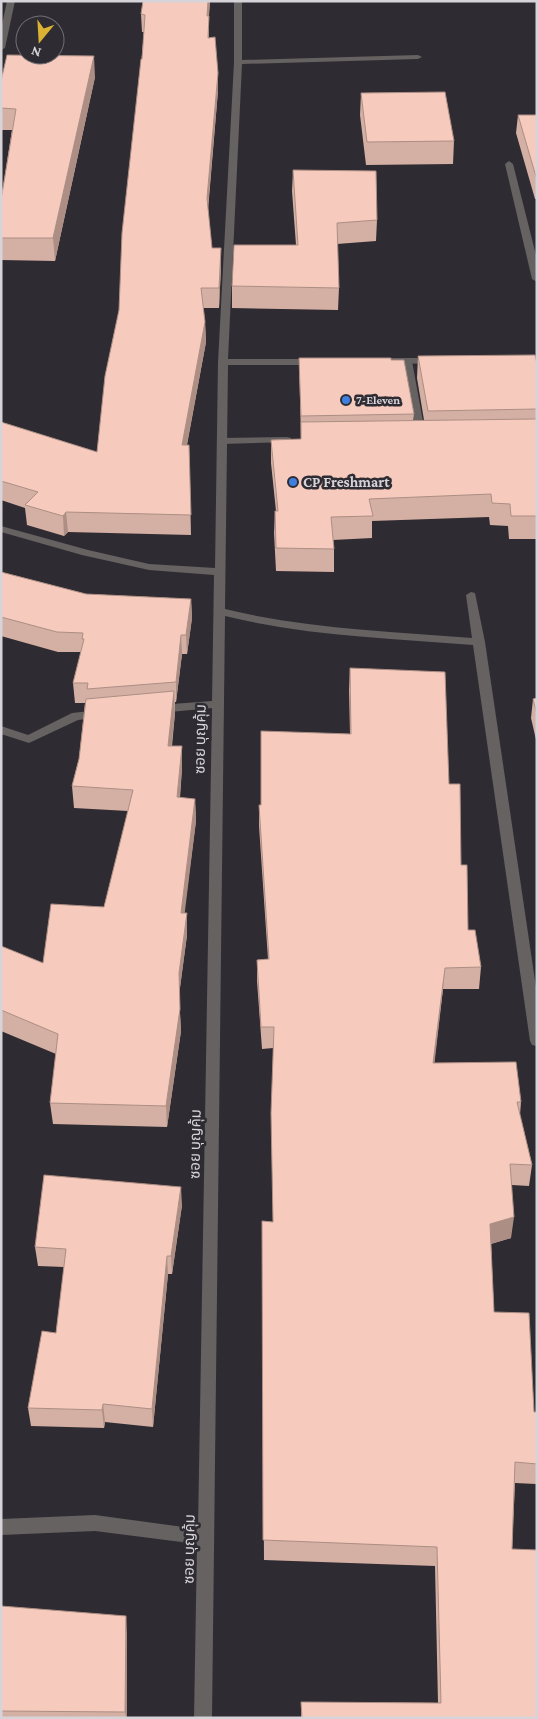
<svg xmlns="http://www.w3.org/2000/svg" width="538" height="1719" font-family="'Crimson Pro','Noto Sans Thai',serif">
<rect width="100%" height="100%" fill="#2f2b32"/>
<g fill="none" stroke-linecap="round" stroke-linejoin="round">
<!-- lane -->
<path fill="#666261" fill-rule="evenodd" d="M407,358l5,3 14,77 -5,3 -5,-3 -14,-77z
M287,437l4,1v4l-69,2 -5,-3 5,-3z"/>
<!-- street -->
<path fill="#666261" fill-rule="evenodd" d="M7,1h8l-10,47 -4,2v-21z
M234,1h8v59l176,-5 4,2 -4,2 -176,5 -14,295h89l5,3 -5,3h-89l-3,244c81,20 164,22 247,29l-6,-43 5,-3 4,1 10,49 52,352v52l-5,-1 -2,-4 -57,-396c-83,-7 -167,-9 -248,-29l-13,1102h-18l3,-174 -102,-13 -94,4v-16l94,-4 103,14 14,-821 -53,5 -6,-4 6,-4 53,-4 2,-126 -65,-5 -67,-15 -81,-23v-6l87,24 61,14 66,4 3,-206 16,-300z
M509,161l4,3 24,95v23l-5,-3 -27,-115z
M389,358h45l5,3 -5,3 -48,-1 -2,-2z
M99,710l4,1 2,3 -2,3 -25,3 -49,23 -28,-9v-8l27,9 44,-22z"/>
</g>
<!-- wall -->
<path fill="#d4afa3" d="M210,1l-1,15v22l9,35v18l-10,119 4,38 9,19 -2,41h-16l2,14 1,20 -19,103h2l2,90 -123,-3 -4,4 -37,-11 -2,-17 -24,-8v-78l96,30 22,-142 25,-278h-2l-1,-18z
M95,77l-40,184 -54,-1v-60l11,-70h-11v-49z
M361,93l93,48 -1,23 -87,1 -6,-50z
M518,115h19v84h-2l-19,-66z
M293,170l84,50 -1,21 -39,3 2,44 -1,22 -106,-2v-22l64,-41 -4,-54z
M418,356l119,8v175h-28l-1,-13 -18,-1 -1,-8 -117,4v17l-39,2 1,9v23l-58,-1 -2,-38 1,-22h1l-5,-48v-23l30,-1 -2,-81 92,2 23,54 -1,6h11l-7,-42z
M1,572l85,22 105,5 1,19 -5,36h-5l-6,48h-1v11l-3,33h10v22l-2,30 15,1 1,22 -12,92 3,22 -8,60 2,36 -14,96 -114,-3 -3,-21 6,-49 -55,-23v-85l42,17 61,-56 24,-96 -54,-3 -2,-22 7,-27 6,-56h-10l-2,-20 8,-31h-23l-57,-16z
M350,668l99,116 12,81 7,65 13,37 -2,22h-36l-9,74 87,39 -1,13 12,50 -3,21 -17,-1 -1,53 -20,6 3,68 40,100 3,4v63l-1,5 -21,-1 -3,66 25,169h-236v-16l137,1 -3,-137 -171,-6 -2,-339 11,1v-174l-11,1 -5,-68v-21l11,-1 -9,-133v-21h2l89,-71 -1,-44z
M537,698v46l-6,-26 2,-19z
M182,1205l-10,69h-4l-15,153 -48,-5 -1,6 -73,-2 -3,-18 28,-75 8,-66 -26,-1 -3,-19z
M1,1606l126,27v85h-126z"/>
<!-- shaded-wall -->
<path fill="#ac8e84" d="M208,1h2l-3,33v-18z
M209,16v18l-1,22v-18z
M94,56l1,21 -40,184 -2,-23z
M218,73v18l-11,127v-20z
M221,248v19l-2,41v-20z
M205,322l1,20 -23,123 -1,-20z
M66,512l2,20 -4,4 -1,-20z
M191,599l1,19 -5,36 -1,-19z
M181,635l1,19 -6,48v-20z
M174,691l1,22 -6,55 -1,-22z
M182,746v22l-4,51 -1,-22z
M195,799l1,22 -14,114 -1,-22z
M187,913v22l-8,60 2,36 -14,96 -1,-21 13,-133z
M445,968l-2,21 -11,96 1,-22z
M181,1187l1,18 -10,69 -1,-18z
M514,1217l-3,21 -24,7 3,-21z
M167,1256l1,18 -15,153 -1,-18z
M103,1404l2,18 -1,6 -2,-18z
M126,1616l1,17v85h-1l-1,-6z"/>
<!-- building -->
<path fill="#f6cbbd" stroke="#ac8e84" d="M143,1h65l-1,15h2l-1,22 7,-1 3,36 -11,125 5,50h9l-2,40h-18l4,34 -23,123h7l2,70 -125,-3 -3,4 -38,-11 13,-13 -37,-11v-59l96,30 8,-76 14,-66 3,-77 19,-174h1l3,-44 -4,-1z
M7,55l87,1 -41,182h-52v-38l15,-91 -15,-1v-27z
M445,92l9,49 -87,1 -6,-49z
M518,115h19v65z
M293,170l83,1 1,49 -40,3 2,65 -107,-2 2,-41h64z
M535,355l2,9v45l-109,2 -10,-55z
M299,358h92v2h13l10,54 -113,2z
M537,419v97h-26l-1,-12 -18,-1 -1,-9 -122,5 4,17 -42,1 3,32 -58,-1 -1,-37h3l-7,-71 30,-1v-17z
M1,572l85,22 105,5 -5,36h-5l-5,47 -89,7 1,-6h-15l11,-44h-2l1,-6 -26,-1 -56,-15z
M350,668l95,4 4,112h11l1,81h6l1,65h7l6,37 -36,1 -12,95 83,-1 5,40h-4l15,63 -22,-1 4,53 -24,7 4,88 35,1 5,99h3v52l-22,-2 -3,87 25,1v168h-235l-1,-16 140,1 -4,-156 -174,-7 -1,-319 11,1 -2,-109 3,-86h-13l-4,-67 12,-1 -10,-154h2v-74l90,3z
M174,691l-6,55h14l-5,51 18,2 -14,114h6l-8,60 1,36 -14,97 -116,-3 8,-69 -57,-24v-64l42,17 8,-59 53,3 29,-117 -61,-4 7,-27 7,-60z
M537,698v16l-4,-15z
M44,1175l137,12 -10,69h-4l-15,153 -49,-5 -1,6 -74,-2 14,-77 14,2 10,-84 -31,-2z
M1,1606l125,10 -1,96 -124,-1z"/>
<!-- markers -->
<g fill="#3f7fe0" stroke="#2f2b32" stroke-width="2">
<circle cx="346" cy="400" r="5"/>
<circle cx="293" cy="482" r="5"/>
</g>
<g text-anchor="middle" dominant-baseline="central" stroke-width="5" stroke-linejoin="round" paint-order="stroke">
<!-- far-poi labels -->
<g font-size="12" font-weight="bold" fill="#d7d4d9" stroke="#2f2b32" text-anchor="start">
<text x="356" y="400">7-Eleven</text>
</g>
<!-- poi labels -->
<g font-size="15" font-weight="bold" fill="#d7d4d9" stroke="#2f2b32" text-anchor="start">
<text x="303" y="482">CP Freshmart</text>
</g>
<!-- street labels -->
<g font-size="15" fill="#d7d4d9" stroke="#2f2b32">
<text transform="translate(200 739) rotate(-89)">ซอย บุญคุ้ม</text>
<text transform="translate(195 1144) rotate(-89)">ซอย บุญคุ้ม</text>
<text transform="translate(189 1549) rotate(-89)">ซอย บุญคุ้ม</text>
</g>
</g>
<!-- border -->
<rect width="538" height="1719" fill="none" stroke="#d7d4d9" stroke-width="5"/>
<!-- north arrow -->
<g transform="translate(40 40) rotate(198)"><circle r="24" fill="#2f2b32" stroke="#726f75"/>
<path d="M0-4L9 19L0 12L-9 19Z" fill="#dbb233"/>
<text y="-8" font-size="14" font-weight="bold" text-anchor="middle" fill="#d7d4d9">N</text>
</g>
</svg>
